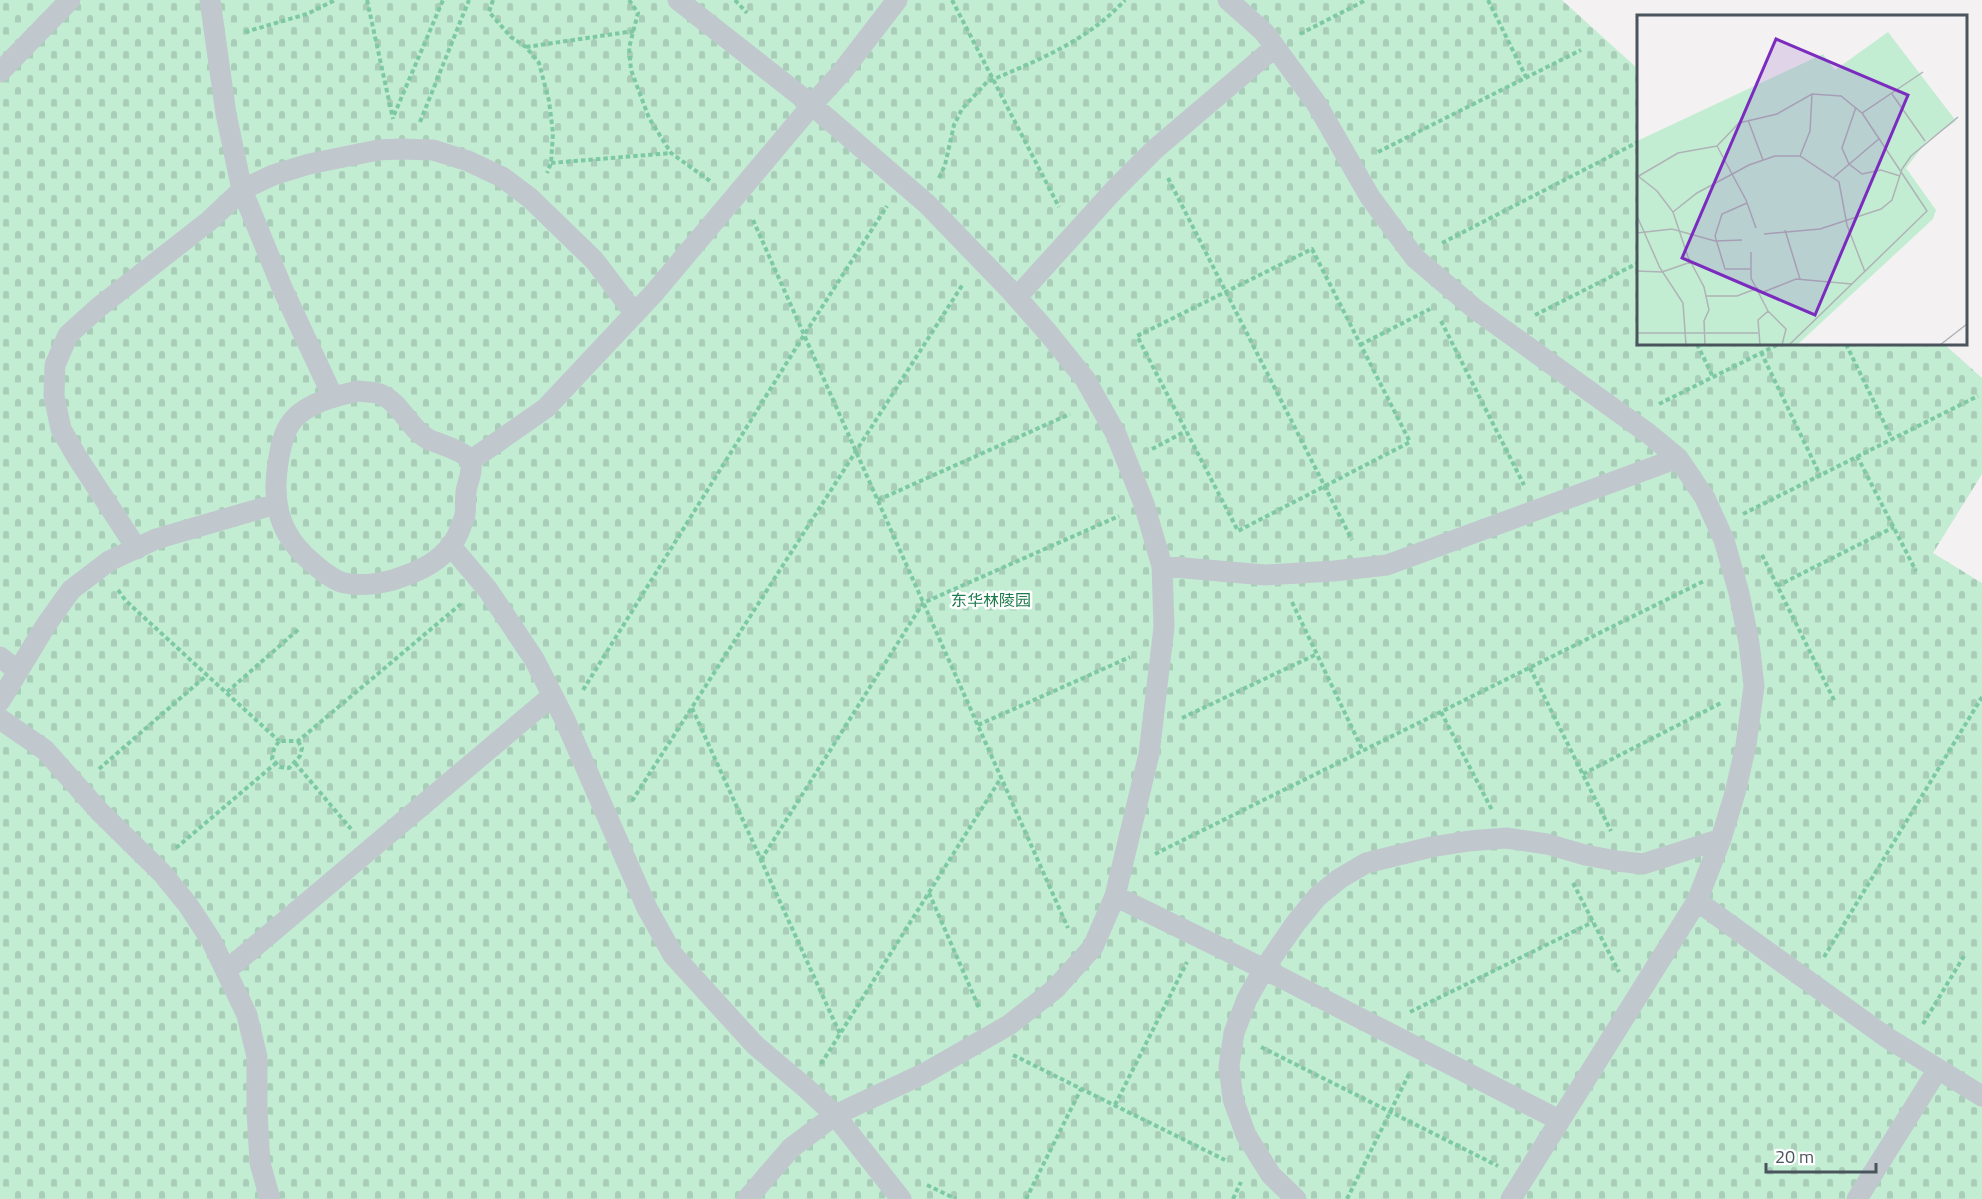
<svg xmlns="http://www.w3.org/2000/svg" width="1982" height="1199" font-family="'Titillium Web','Noto Sans SC',sans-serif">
<defs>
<pattern id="cemetery-stones" width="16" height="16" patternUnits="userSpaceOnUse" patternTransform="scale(1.5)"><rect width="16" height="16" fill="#c3edd3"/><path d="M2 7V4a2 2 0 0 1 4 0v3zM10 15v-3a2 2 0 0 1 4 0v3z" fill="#a9cdb8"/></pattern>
</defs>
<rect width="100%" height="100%" fill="#f3f1f1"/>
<!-- cemetery -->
<path fill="url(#cemetery-stones)" d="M0,0h1562l76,69v275h306l38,34v96l-49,79 49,30v616h-1982z"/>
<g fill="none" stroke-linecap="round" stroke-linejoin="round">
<!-- path -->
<path stroke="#7dc9a3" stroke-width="4" stroke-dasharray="4.5 3" stroke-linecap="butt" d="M367,0l26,119
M493,0l-4,12 22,25 15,10 13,16 10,38 4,32 -2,30 -4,10
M629,0l9,13 -9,35 2,22 18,48 22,35 39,28
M735,0l12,13
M952,0l107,207
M1488,0l38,77
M245,32l62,-18 28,-14
M1300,34l66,-34
M526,47l108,-16
M394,115l49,-115
M420,122l49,-122
M1378,152l203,-102
M551,163l120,-10
M939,178l6,-13 9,-40 8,-16 25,-27c51,-22 99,-40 138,-82
M1168,178l184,362
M753,220l315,708
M1442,243l196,-101
M1312,249l98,193 -172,89 -101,-195z
M1535,315l103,-52
M1441,321l83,164
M1697,344l16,33
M1846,344l46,95
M1360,345l70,-36
M1761,352l59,123
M1659,404l120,-60
M1152,449l34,-18
M1857,456l59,115
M878,500l192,-86
M1743,514l235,-118
M1762,555l73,147
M1777,586l117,-59
M118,590l8,11 153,140
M1292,602l71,149
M1530,668l81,163
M583,690l221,-355 83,-129
M227,692l73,-64
M692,708l148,326
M1441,712l51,98
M1182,718l135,-64
M978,725l152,-68
M298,741l4,7 -2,8 -11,12 -9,-1 -8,-8 2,-10 5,-8h19l164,-138
M295,763l56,66
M99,769l108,-94
M1583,774l138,-71
M632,801l331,-517
M176,848l100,-85
M1155,854l549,-273
M761,860l162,-257 196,-87
M1573,883l46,89
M929,893l51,117
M1824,957l158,-260
M1410,1012l183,-90
M1923,1024l41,-68
M1261,1047l237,119
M1013,1055l212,105
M821,1064l180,-286
M1115,1105l72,-143
M927,1185l29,14
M1026,1199l55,-110
M1233,1199l8,-17
M1347,1199l62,-125"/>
<!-- service -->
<path stroke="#c0c8ce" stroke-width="21" d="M210,0l16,114 16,76 41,100 50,107
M678,0l134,105 115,99 85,88 37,42 36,45 31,55 28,70 18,62 2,61 -15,127 -34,142 -22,51 -38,42 -46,36 -84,48 -90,42 -44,33 -44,51
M1228,0l36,32 52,71 54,94 45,61 60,51 174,125 29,24 27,40 19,42 15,53 10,50 5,43 -8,59 -11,48 -14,46 -24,62 189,136 96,59
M0,72l70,-72
M1017,297l98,-108 39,-39 121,-103
M358,391c7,1 16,1 22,3 21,8 30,37 50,46 10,4 36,12 40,21 4,9 -3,22 -4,31 -1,8 0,16 -1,23 -2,6 -5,15 -8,21 -11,21 -32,33 -53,40 -17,7 -41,11 -59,7 -10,-2 -23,-12 -31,-19 -33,-27 -43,-58 -36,-101 2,-12 4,-27 12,-39 13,-20 45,-28 68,-33z
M470,461l76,-53 108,-115 158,-188 29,-32 56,-73
M450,545l38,45 46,69 31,61 82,188 26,47 82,90 51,43 29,27 66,84
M137,549l-60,-92 -16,-28 -7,-33 1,-31 13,-30 31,-28 110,-86 33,-31 31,-15 36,-11 69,-14 22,-1 33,1 35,11 34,16 28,21 64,62 41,54
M1162,566l103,9 69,-4 53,-6 291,-107
M0,657l18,14
M0,701l46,-76 25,-35 38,-29 47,-22 120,-35
M0,719l45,31 55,62 62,61 26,32 23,35 36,75 10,42v55l3,51 10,36
M1115,896l149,73 295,151
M227,970l325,-274
M1296,1199l-25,-24 -25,-40 -13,-36 -4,-33 5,-33 13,-34 17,-30 31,-45 22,-27 22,-18 27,-16 65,-16 38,-6 37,-3 41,6 38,11 32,6 26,3 78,-25
M1511,1199l186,-298
M1857,1199l81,-130"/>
</g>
<g text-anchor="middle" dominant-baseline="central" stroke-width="5" stroke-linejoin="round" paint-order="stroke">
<!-- park labels -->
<g font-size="16" fill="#1e7b4b" stroke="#fff">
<text x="991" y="600">东华林陵园</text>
</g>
</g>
<!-- overview -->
<g transform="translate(1637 15)">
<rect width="330" height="330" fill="#f3f1f1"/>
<path d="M251,17l68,89 -29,20 -21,27 30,42 -3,9 -136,126h-160v-204l186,-87 12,16z" fill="#c3edd3"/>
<path fill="none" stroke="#afb2b6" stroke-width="1.5" d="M255,79l33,47M219,92l-14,41 7,16 13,10 19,-4 19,6M111,105l15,40M80,131l22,-23 38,-9 35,-20 29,2 21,17 61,-41M80,131l29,54 10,28M163,141l10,-25 2,-37M1,161l19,15 16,21 15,45 16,30 5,23 -5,11 1,24M0,162l41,-24 39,-7M197,162l46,-39M110,188l-25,11 -7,22 10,33h25M36,197l24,-19 52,-28 26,-9h25l39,26 8,43 18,47M0,201l23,52 23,35 3,42M148,215l15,49M0,218l35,-4 43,12 27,-1M127,219l56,-5 61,-20 11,-9 10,-31 9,-13 47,-39M114,237v26l17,33 -10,9 2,25M0,256l25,1 29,-10M124,278l35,-14 56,5M69,281h31l21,-8M131,296l18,18 -4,16M0,318h121M152,330l138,-134 -65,-98M303,330l27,-21"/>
<path fill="#7b2cbf" fill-opacity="0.15" stroke="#7b2cbf" stroke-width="3" d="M139,24l132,56 -93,220 -133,-57z"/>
<rect width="330" height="330" fill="none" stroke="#4a545d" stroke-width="3"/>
</g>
<!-- scale -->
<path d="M1766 1163v9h110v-9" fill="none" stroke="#4a545d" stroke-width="3"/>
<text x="1775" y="1163" font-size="18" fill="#4a545d" stroke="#ffffff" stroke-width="4.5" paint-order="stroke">20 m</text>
</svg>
